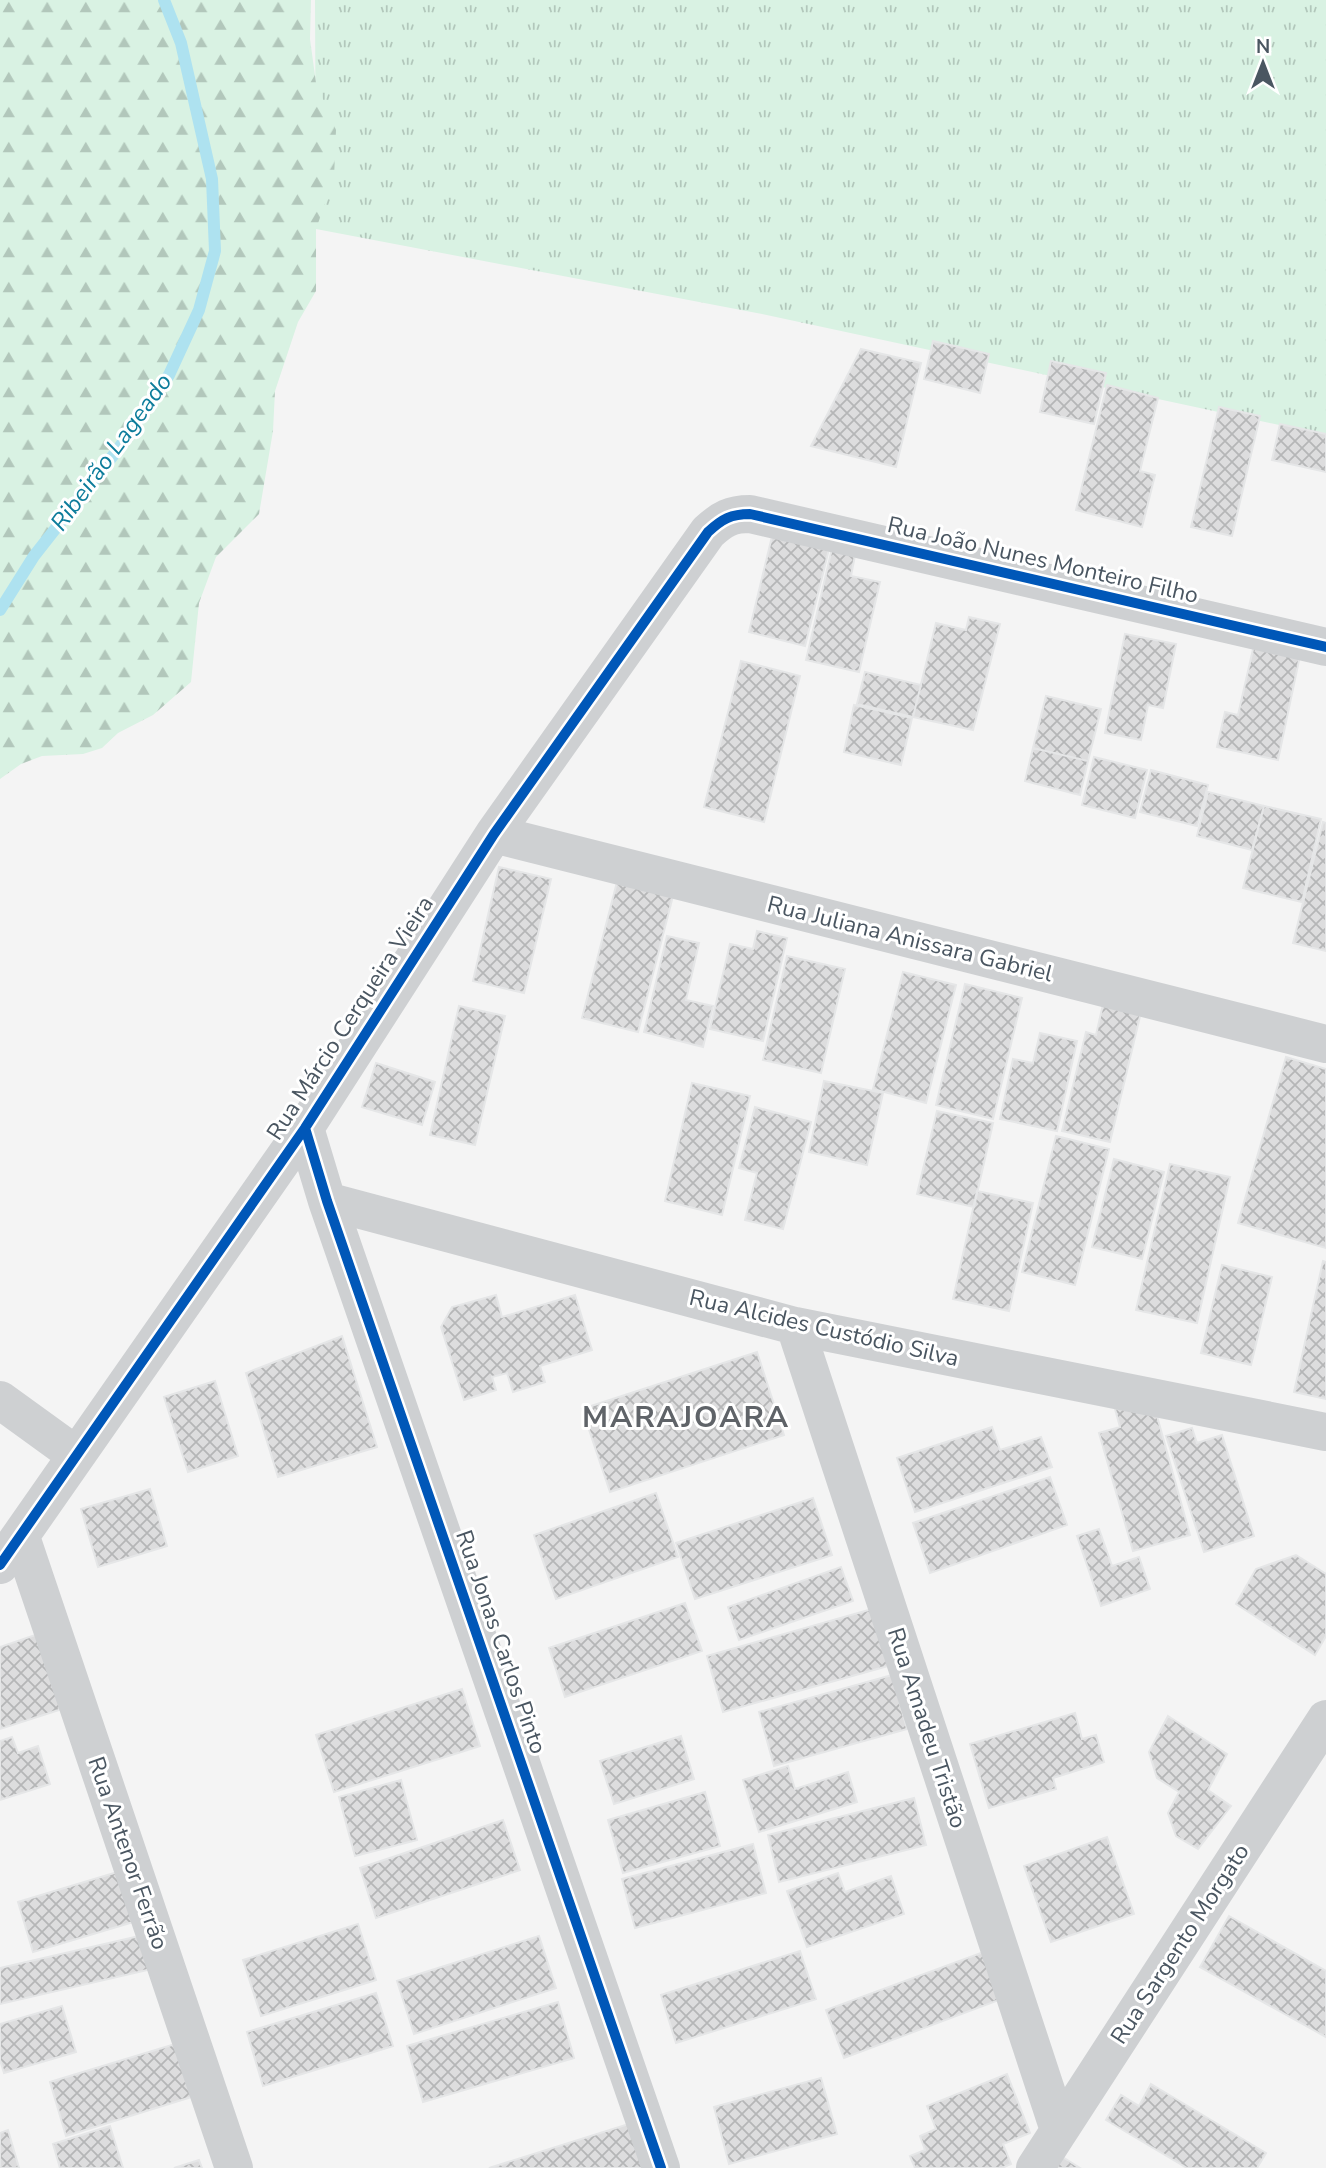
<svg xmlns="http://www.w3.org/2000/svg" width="1326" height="2168" font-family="'Nunito Sans',sans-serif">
<defs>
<pattern id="grass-tufts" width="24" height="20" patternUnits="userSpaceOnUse" patternTransform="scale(1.75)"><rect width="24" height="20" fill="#d9f2e3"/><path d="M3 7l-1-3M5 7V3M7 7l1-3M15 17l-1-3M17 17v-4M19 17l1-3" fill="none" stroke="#b2c7bb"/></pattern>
<pattern id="forest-firs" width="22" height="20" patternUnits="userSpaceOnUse" patternTransform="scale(1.75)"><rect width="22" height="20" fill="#d9f2e3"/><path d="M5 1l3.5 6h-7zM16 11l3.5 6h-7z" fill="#b2c7bb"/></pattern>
<pattern id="building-cross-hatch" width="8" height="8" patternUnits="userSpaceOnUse" patternTransform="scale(1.75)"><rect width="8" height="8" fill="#ddddde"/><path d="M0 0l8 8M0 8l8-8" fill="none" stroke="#b5b6b7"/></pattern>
</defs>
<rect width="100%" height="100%" fill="#f4f4f4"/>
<!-- grass -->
<path fill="url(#grass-tufts)" d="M315,0h1011v435l-564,-121 -446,-85z"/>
<!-- forest -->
<path fill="url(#forest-firs)" d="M0,0h311l-1,39 6,44 20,47 -2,48 -18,51v62l-18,31 -23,69 -2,40 -14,83 -43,43 -17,46 -8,79 -38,33 -35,18 -16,15 -19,6 -41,2 -21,8 -21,15z"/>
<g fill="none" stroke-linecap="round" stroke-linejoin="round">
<!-- stream -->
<path stroke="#aee2f0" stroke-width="12" d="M0,610l34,-54 85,-108 50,-73 30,-65 16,-59 -3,-72 -31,-136 -17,-43"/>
</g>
<!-- building -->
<path fill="url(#building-cross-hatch)" stroke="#e5e6e7" stroke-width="2" d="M933,341l56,13 -9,39 -56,-14z
M861,349l60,14 -25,104 -85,-21z
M1051,361l55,12 -12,51 -54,-12z
M1107,385l51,13 -18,73 15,4 -13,52 -66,-17z
M1219,407l41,9 -28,120 -41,-9z
M1280,424l46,10v38l-54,-12z
M774,528l57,13 -26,105 -56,-14z
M834,540l23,5 -6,31 29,6 -21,90 -53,-12z
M969,617l31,7 -27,106 -60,-13 23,-94 30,7z
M1125,634l51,10 -13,64 -15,-3 -7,35 -36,-7z
M1256,636l46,10 -24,114 -61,-13 8,-35 13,3z
M741,661l59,15 -36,146 -60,-15z
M865,672l56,13 -8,32 -56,-13z
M1046,696l55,13 -13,52 -55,-13z
M854,705l58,13 -11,47 -57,-13z
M1033,748l55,13 -8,34 -55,-14z
M1094,757l53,13 -12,48 -53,-13z
M1151,770l57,15 -11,41 -57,-14z
M1208,792l56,14 -12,44 -55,-14z
M1264,806l57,13 -19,83 -59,-14z
M1323,822l3,1v128l-33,-8z
M499,867l52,12 -27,114 -51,-12z
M617,882l56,14 -35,136 -56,-14z
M757,931l30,7 -24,103 -53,-12 20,-85 23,5z
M667,936l32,7 -13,57 27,6 -10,41 -59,-15z
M787,956l58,13 -24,104 -58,-13z
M903,972l53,13 -30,118 -53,-14z
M965,984l57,14 -29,121 -57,-14z
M1104,1000l38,8 -32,134 -48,-11 24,-99 10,3z
M459,1006l46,10 -30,129 -45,-10z
M1040,1033l37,8 -20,90 -57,-12 13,-60 20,4z
M1286,1057l40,12v179l-88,-25z
M376,1063l59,19 -13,43 -60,-18z
M824,1081l59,12 -16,72 -58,-13z
M692,1083l58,13 -28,119 -57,-14z
M755,1107l56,15 -28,107 -38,-9 12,-47 -18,-5z
M937,1111l56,12 -19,84 -57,-13z
M1056,1136l53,13 -34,136 -53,-13z
M1114,1159l50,13 -22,87 -50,-12z
M1170,1164l60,13 -33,146 -61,-13z
M977,1191l56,12 -24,108 -56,-12z
M1323,1261l3,1v137l-32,-7z
M1222,1265l50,12 -21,88 -50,-12z
M496,1295l6,22 73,-22 17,55 -52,16 5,16 -32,10 -6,-19 -15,4 4,13 -32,10 -23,-73 11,-20z
M342,1336l35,111 -99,30 -32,-104z
M757,1352l27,83 -174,57 -28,-83z
M215,1381l23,75 -50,16 -24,-75z
M1152,1398l38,137 -57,16 -34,-118 21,-6 -5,-18z
M992,1427l8,23 41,-13 11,30 -137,45 -18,-54z
M1192,1428l5,15 25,-8 32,101 -50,16 -38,-116z
M1050,1477l17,48 -137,48 -17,-50z
M150,1489l17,57 -69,21 -17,-58z
M656,1493l22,64 -122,42 -22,-64z
M813,1498l19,57 -137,44 -19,-56z
M1099,1529l13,37 27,-9 11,32 -49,17 -24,-70z
M1296,1555l30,19v62l-11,19 -79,-51 20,-35z
M841,1567l12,34 -114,39 -11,-33z
M685,1603l17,48 -137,46 -16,-49z
M872,1609l16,57 -165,46 -16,-56z
M41,1633l24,75 -65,21v-82z
M892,1675l15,54 -133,37 -15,-54z
M462,1689l18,57 -146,46 -18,-57z
M1075,1713l7,26 14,-4 8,27 -51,16 3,11 -67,19 -19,-64z
M1168,1716l59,38 -19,36 23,16 -33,43 -22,-13 -8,-23 11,-21 -22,-14 -8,-26z
M681,1736l13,43 -80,25 -14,-43z
M12,1737l6,16 20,-7 12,38 -50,16v-59z
M788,1766l7,23 53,-17 9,30 -98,30 -16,-52z
M401,1780l16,60 -62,16 -16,-59z
M705,1792l15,54 -97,27 -15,-53z
M914,1798l12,47 -147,37 -11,-47z
M503,1820l17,50 -144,48 -16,-50z
M1107,1837l27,77 -83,28 -27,-76z
M753,1844l13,49 -131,35 -13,-49z
M124,1870l16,50 -107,32 -15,-50z
M838,1873l7,19 46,-16 13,38 -97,33 -20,-56z
M1229,1916l97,55v66l-126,-70z
M358,1924l18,56 -115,36 -18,-56z
M148,1934l8,34 -156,36v-36z
M539,1936l17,52 -142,46 -17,-53z
M989,1950l18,47 -163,61 -18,-48z
M800,1951l16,48 -140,44 -15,-48z
M376,1993l17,53 -130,40 -16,-54z
M558,2002l16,56 -151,44 -16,-56z
M62,2006l14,46 -72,21 -4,-13v-36z
M185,2041l16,53 -135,42 -16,-54z
M1007,2074l23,59 -27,11 8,20 -9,4h-87l-5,-12 15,-6 -5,-14 16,-7 -9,-23z
M821,2078l16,56 -108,30 -15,-57z
M1151,2084l115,69 -9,15h-70l-81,-48 15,-25 18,11z
M635,2122l14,46h-160z
M110,2126l13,42h-63l-7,-24z
M8,2130l11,38h-19v-35z
M1061,2156l19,12h-26z
M199,2160l3,8h-28z"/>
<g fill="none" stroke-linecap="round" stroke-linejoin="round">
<!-- street -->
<path stroke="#ced0d2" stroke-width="38" d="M494,834l832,210
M305,1128l22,73 334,967
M327,1201l468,125 531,106
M795,1326l264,804
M0,1400l76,55
M21,1537l213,631
M0,1565l305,-437 189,-294 214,-302c14,-13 23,-18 42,-18l576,133
M1035,2168l291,-449"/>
<!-- cycleway casing -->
<g stroke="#fff" stroke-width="15">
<path id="cycleway" d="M305,1128l22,73 334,967
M0,1565l305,-437 189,-294 214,-302c14,-13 23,-18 42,-18l576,133"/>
</g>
<!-- cycleway -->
<use href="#cycleway" stroke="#0057b8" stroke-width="10"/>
</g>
<g text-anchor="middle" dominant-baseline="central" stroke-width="6" stroke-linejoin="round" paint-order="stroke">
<!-- street labels -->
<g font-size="23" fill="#4a5661" stroke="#fff">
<text transform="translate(1043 560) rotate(13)">Rua João Nunes Monteiro Filho</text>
<text transform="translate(910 939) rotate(14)">Rua Juliana Anissara Gabriel</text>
<text transform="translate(350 1018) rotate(-57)">Rua Márcio Cerqueira Vieira</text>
<text transform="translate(824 1328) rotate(13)">Rua Alcides Custódio Silva</text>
<text transform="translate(501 1642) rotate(71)">Rua Jonas Carlos Pinto</text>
<text transform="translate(927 1728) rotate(72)">Rua Amadeu Tristão</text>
<text transform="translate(128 1853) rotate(71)">Rua Antenor Ferrão</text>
<text transform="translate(1180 1944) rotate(-57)">Rua Sargento Morgato</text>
</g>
<!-- water labels -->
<g font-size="24" font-style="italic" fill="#0c7c9b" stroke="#fff">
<text transform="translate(111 452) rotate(-54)">Ribeirão Lageado</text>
</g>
<!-- district labels -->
<g font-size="30" font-weight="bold" letter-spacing="2" fill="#5f6368" stroke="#fff">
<text x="686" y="1417">MARAJOARA</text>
</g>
</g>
<!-- north arrow -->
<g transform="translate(1263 63)" stroke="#ffffff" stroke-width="5" paint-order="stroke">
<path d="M0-5L12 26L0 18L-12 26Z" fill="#4a5661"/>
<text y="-10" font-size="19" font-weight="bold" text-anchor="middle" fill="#4a5661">N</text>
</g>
</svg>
